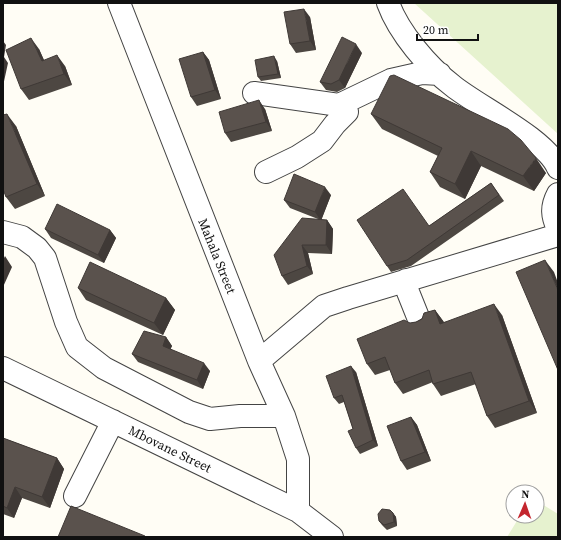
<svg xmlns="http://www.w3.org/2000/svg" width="561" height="540" font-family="'Source Serif 4',serif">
<rect width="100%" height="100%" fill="#fffdf5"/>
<!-- pitch -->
<path fill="#e6f2cf" d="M414,3h144v131z
M537,501l21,13v23h-51l13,-21h17z"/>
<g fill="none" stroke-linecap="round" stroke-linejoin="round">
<!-- minor casing -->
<g stroke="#444" stroke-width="24">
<path id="minor" d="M119,3l140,358 25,55 14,43v52
M388,3c11,30 40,64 65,83 26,21 93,53 105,82
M254,93l85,12 52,-25 31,-7 18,1
M266,172l31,-15 25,-16 13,-17 12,-12
M558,194c-7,13 -6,22 0,35
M3,232l19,5 15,11 8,10 21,64 11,25 27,21 85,44 21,7 30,-3h44
M406,280l2,12 12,30
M259,361l65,-55 24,-8 210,-63
M3,368l295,143 34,26
M75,496l38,-75"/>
</g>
<!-- minor -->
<use href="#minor" stroke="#fff" stroke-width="22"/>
</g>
<!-- wall -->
<path fill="#4d4742" d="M310,17l6,33 -20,3 -6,-9z
M39,49l5,11 21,6 7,19 -43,15 -8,-11z
M203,52l6,8 12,39 -24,7 -6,-9z
M362,53l-17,35 -8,4 -11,-2 -6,-8z
M277,61l4,17 -20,3 -3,-4z
M265,109l7,22 -41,11 -6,-9z
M371,114l175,59 -12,18 -53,-25 -16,33 -25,-12 -10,-15 8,-16 -56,-27z
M16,126l29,70 -30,13 -9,-12z
M491,183l13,18 -93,65 -20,6 -4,-6 42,-40z
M331,195l-10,25h6l6,9 -1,25 -24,-1 5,21 -25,11 -6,-9 36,-57 -28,-11 -6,-8z
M45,229l65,1 6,8 -12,25 -53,-25z
M78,288l88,10 9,12 -12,25 -77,-35z
M435,310l9,12 58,-7 35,98 -42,15 -8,-12 -11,-32 -35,12 -8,-12v-2l-30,12 -8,-11 -5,-13 -15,5 -8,-11 43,-41 6,-1z
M166,337l6,9 -2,3 40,22 -7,18 -65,-27 -6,-8z
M356,372l22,74 -18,8 -4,-6 -3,-19 -9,-27 -5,2 -5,-6z
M411,417l6,8 14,36 -24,9 -6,-9z
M3,438l54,20 7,11 -14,39 -28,-10 -8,20 -11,-4z
M393,513l3,4 1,9 -10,4 -5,-5 -3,-4z"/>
<!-- shaded-wall -->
<path fill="#3f3936" d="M304,9l6,8 6,33 -6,-9z
M31,38l8,11 10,23 -7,-11z
M3,41l3,4 -2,12 4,6 -5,23z
M356,44l6,9 -17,35 -6,-8z
M203,52l6,8 12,39 -6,-9z
M57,55l8,11 7,19 -8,-11z
M274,56l3,5 4,17 -3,-4z
M259,100l6,9 7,22 -6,-9z
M7,114l9,12 29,70 -8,-12z
M471,151l10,15 -16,33 -10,-15z
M536,158l10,15 -12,18 -11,-15z
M325,187l6,8 -10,26 -6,-9z
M327,220l6,9 -1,25 -6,-9z
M110,230l6,8 -12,25 -6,-8z
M302,245l6,8 5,21 -6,-8z
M5,256l7,11 -9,20 1,2 -1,2v-31z
M545,260l9,12 4,11v7z
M166,298l9,12 -12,25 -9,-12z
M494,304l8,11 35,98 -8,-12z
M435,310l8,11 5,14 -8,-11z
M166,337l6,9 -4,9 -5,-9z
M204,363l6,8 -7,18 -6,-9z
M351,366l5,6 22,74 -5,-6z
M411,417l6,8 14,36 -6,-9z
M57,458l7,11 -14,39 -8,-11z
M15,487l7,11 -8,20 -7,-10z
M393,513l3,4 1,9 -3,-4z"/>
<!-- building -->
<path fill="#5a524d" stroke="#3f3936" d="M304,9l6,32 -20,3 -6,-32z
M342,37l14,7 -17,36 -8,4 -11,-2z
M31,38l11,23 15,-6 7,19 -43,15 -15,-39z
M203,52l12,38 -24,7 -12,-38z
M274,56l4,18 -20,3 -3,-17z
M394,75l114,54 13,11 15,18 -13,18 -52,-25 -16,33 -25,-12 12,-24 -71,-34 19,-38z
M259,100l7,22 -41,11 -6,-21z
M7,114l30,70 -31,13 -3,-8v-74z
M294,174l31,13 -10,25 -31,-12z
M491,183l8,12 -92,65 -20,6 -30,-46 46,-31 26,37z
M57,204l53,26 -12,25 -53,-26z
M302,218l25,2 -1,25h-24l5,21 -25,10 -8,-21z
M545,260l13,30v80l-42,-98z
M90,262l76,36 -12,25 -76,-35z
M494,304l35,97 -42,15 -16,-44 -38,12 -4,-14 -34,13 -10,-26 -18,7 -10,-25 47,-19 6,3 6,-1 6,-3 2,-6 11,-3 5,14z
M144,331l22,6 -3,9 41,17 -7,17 -65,-26z
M351,366l22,74 -17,8 -8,-17 5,-2 -11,-34 -8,3 -8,-22z
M411,417l14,35 -24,9 -14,-35z
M3,438l54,20 -15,39 -27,-10 -8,21 -4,-2z
M71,506l74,30v1h-87z
M382,509l8,1 3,3 1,9 -10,3 -5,-4 -1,-7z"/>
<g text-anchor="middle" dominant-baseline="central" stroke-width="4" stroke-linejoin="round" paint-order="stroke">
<!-- street labels -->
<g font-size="13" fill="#111" stroke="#fff">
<text transform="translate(217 256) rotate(68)">Mahala Street</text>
<text transform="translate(170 449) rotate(26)">Mbovane Street</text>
</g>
</g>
<!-- border -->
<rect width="561" height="540" fill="none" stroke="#111111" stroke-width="8"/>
<!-- north arrow -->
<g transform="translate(525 504) rotate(2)"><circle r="19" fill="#ffffff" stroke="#a0a0a0"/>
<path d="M0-3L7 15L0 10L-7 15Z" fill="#c4262e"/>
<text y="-6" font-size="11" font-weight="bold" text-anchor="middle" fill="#111111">N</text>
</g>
<!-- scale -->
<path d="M417 34v6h61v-6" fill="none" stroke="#111111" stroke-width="2"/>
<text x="423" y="34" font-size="12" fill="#111111" stroke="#ffffff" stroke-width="3" paint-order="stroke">20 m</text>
</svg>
